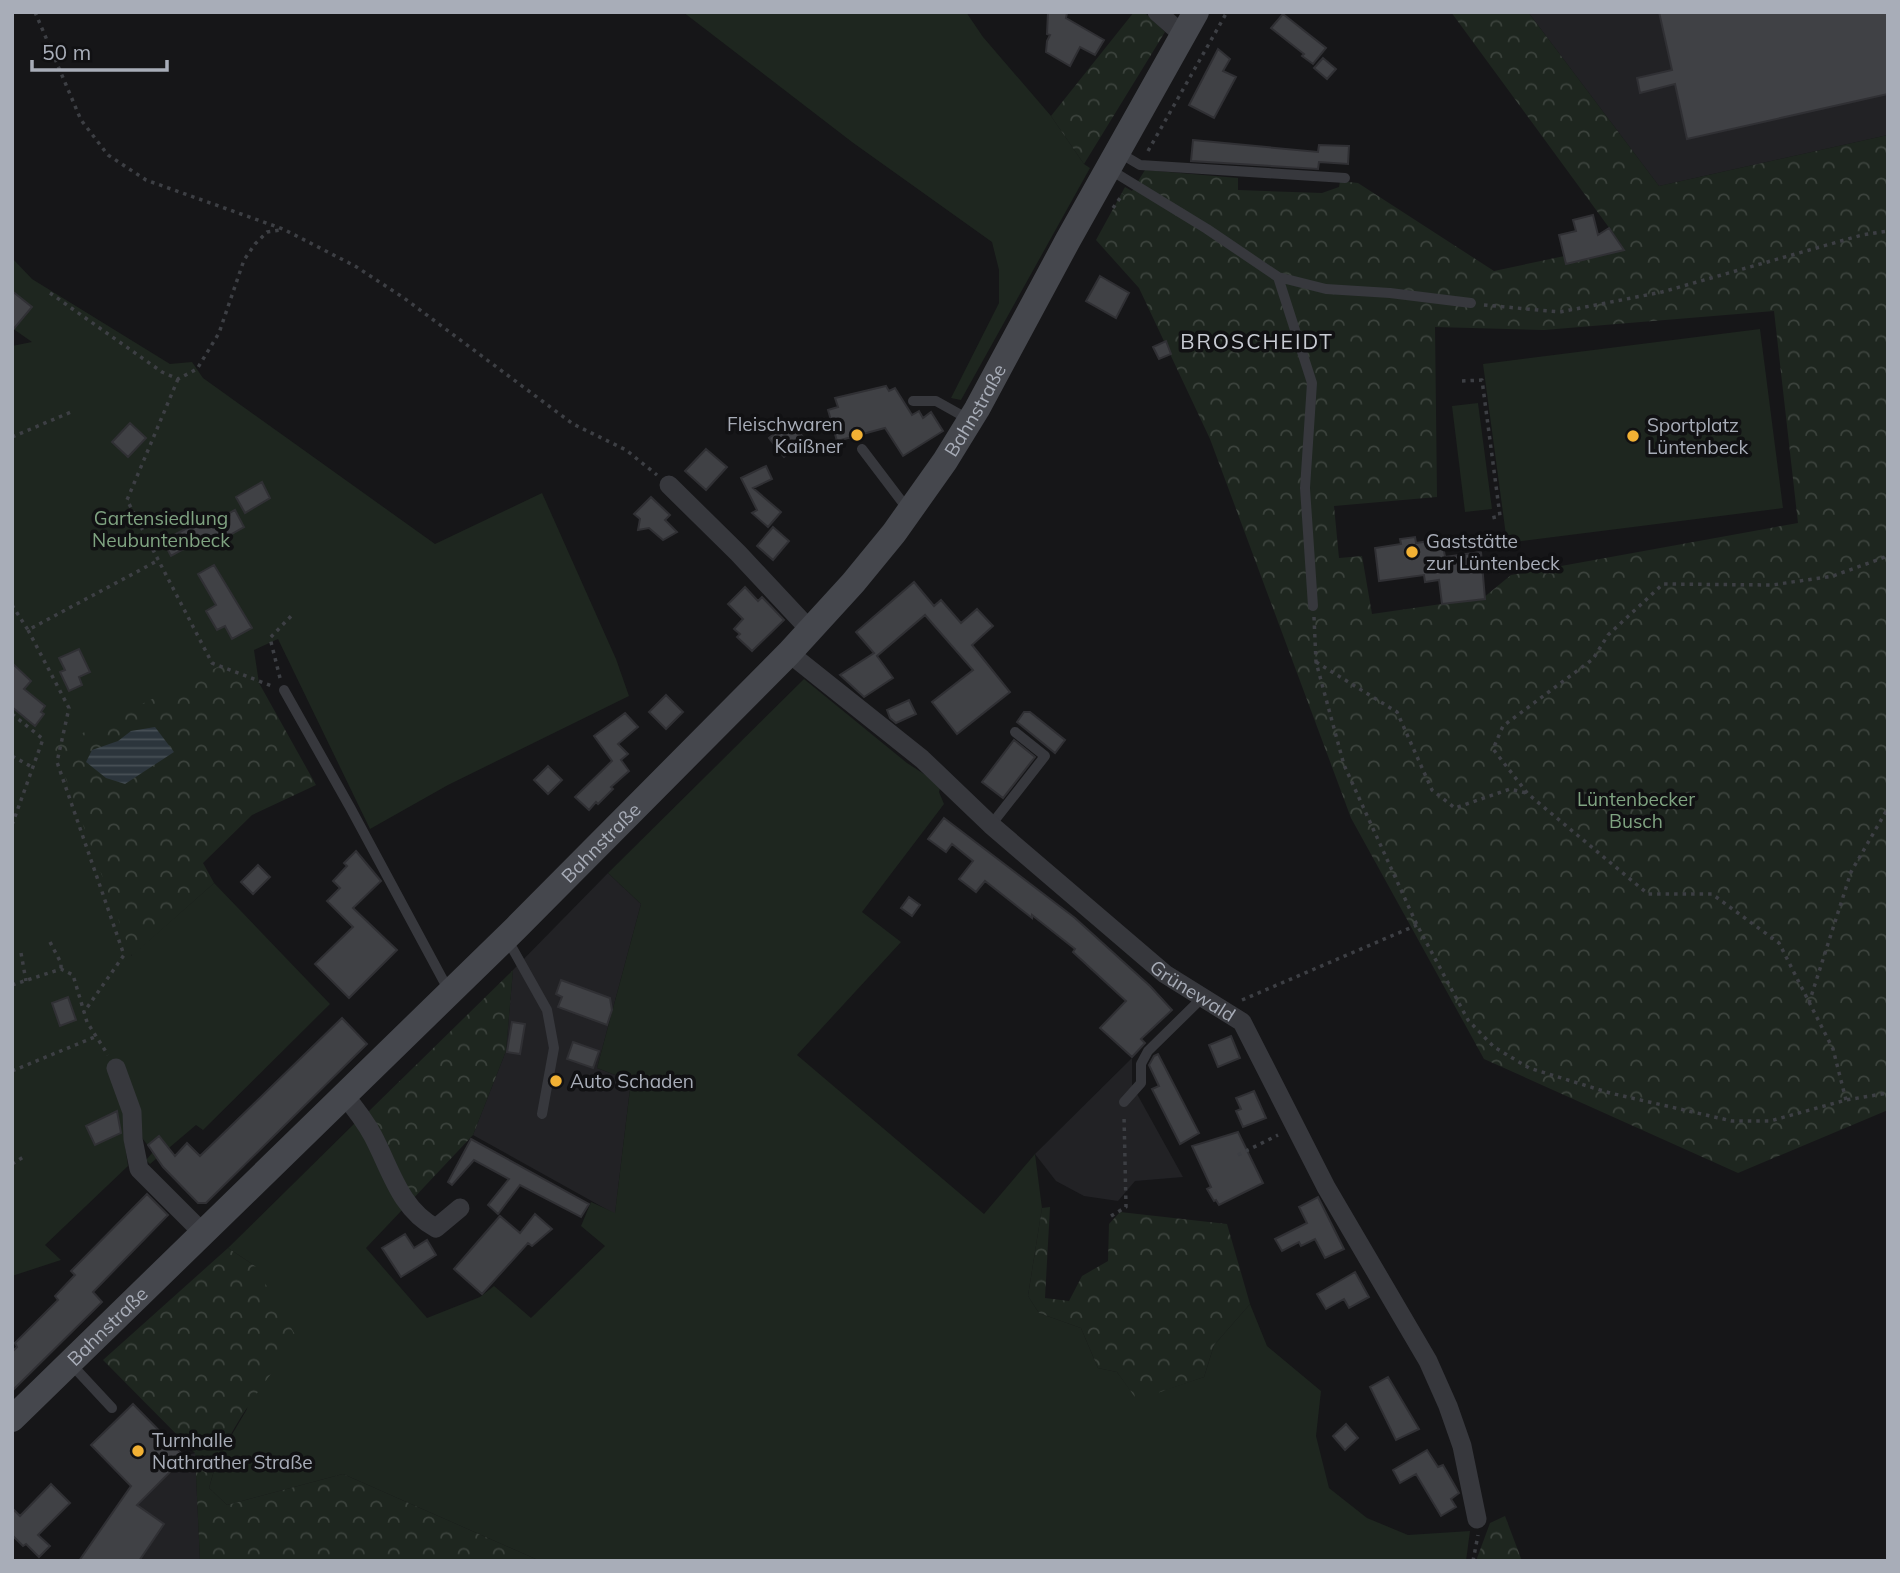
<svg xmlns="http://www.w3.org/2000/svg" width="1900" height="1573" font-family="Mulish,sans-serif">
<defs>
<pattern id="forest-crowns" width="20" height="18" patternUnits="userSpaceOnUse" patternTransform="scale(1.75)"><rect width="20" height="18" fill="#1e261f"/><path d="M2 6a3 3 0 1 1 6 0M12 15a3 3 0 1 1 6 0" fill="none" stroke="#3c433d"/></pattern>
<pattern id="water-rules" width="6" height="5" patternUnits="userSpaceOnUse" patternTransform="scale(1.75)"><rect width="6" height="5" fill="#2c353c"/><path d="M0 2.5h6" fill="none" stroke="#485056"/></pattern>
</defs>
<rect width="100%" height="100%" fill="#161618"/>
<!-- built -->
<path fill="#222225" d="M1528,12h360v123l-229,51z
M608,873l33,31 -44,164 34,13 -16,133 -142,-79 33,-84 7,-81z
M1132,1058v27l51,92 -48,4 -17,20 -34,-5 -28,-15 -21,-27z
M133,1404l52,52 10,-3 5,108h-84l-25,-18 41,-56 -41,-42z"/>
<!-- green -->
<path fill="#1e261f" d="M683,12h283l17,25 68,79 33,48 6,4 -129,232 -10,-2 48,-95v-33l-7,-28 -140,-100z
M12,258l20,21 138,85 22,-2 11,16 232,166 107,-51 74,166 13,37 -181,89 -78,44 -92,-190 -24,11 5,33 -26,-23 -102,296 83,-73 116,121 -127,126 -7,-5 -46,39 -4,-4 7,-8 -18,-23 -11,9 4,28 -83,79 16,15 -49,16v-930l20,-4 -20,-14z
M1760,329l23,179 -276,35 -24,-179z
M1478,403l14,106 -27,3 -13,-106z
M804,679l103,84 34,22 -2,7 5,12 -82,108 39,30 -104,113 187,159 51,-60 7,54 -14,88 11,17 42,15 17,40 19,4 20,27 67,-22 10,-32 36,-41 17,42 54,45 -5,45 13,52 38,30 41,17 62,-4 -4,30h-926l-197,-87 -116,31 -18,-17 8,-28 30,-51 8,-143 -27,-18 129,-127 47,87 -38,40 61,70 53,-21 14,-11 37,32 74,-72 -24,-20 10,-24 24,11 16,-132 -34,-13 44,-164 -33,-31z"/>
<!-- forest -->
<path fill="url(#forest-crowns)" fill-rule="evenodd" d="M1134,12h10l21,20 -81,132 -33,-48z
M1451,12h77l131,174 229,-51v975l-150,63 -254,-114 -133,-241 -141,-379 -71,-151 -43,-48 29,-53 7,4 13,-21 93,8v12l84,3 17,-6 1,-6 18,2 136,88 127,-27zM1774,311l24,212 -287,52 -28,23 -111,16 -10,-58 -23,2 -5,-52 103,-9 -2,-170 109,3z
M234,659l25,24 57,102 -64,30 -49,48 11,20 -82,73 -78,-209z
M513,970l-7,81 -33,84 -63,67 -45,-87z
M1050,1207l-5,91 24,3 13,-25 26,-15 1,-37 11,-12 107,12 23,80 -36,41 -10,32 -67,23 -20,-28 -19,-4 -17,-40 -42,-15 -11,-17 14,-88z
M228,1248l27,18 42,72c-32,46 -75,95 -88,150l18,17 116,-31 197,87h-340l-5,-108 -92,-93z
M1505,1516l17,45h-46l14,-38z"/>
<!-- water -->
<path fill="url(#water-rules)" d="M155,727l19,25 -49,32 -19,-6 -20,-16 6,-12 26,-9 13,-10z"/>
<!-- building -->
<path fill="#404145" stroke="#303034" stroke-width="2" d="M1048,12l19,1 -1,5 38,22 -9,15 -15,-8 -10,19 -24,-14 1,-11 3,-6 -3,-1z
M1659,12h229v82l-201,45 -12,-55 -35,9 -3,-15 35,-8z
M1283,14l43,34 -13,16 -11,-8 2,-2 -33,-26z
M1218,49l12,10 -7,12 13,6 -22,41 -25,-13z
M1323,58l13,11 -9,10 -13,-11z
M1193,140l125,12 1,-7 30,1 -1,18 -29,-2 -1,7 -127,-8z
M1593,215l5,20 11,-7 15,22 -58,14 -7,-29 17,-4 -3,-11z
M1100,276l29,17 -13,25 -30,-17z
M12,291l20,16 -20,24z
M1166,341l5,13 -12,5 -6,-12z
M886,386l3,5 6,-3 17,27 7,-4 4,7 8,-6 12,19 -40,25 -18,-28 -48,13 -9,-31 10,-3 -3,-9z
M791,421l15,20 -22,16 -15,-19z
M130,423l16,15 -18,19 -16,-15z
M706,449l21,18 -21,23 -21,-19z
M766,466l6,13 -19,9 28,24 -13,15 -16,-14 5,-3 -16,-32z
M262,482l8,16 -25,15 -9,-16z
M651,497l19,18 -5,5 12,12 -14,8 -14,-12 -11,2 2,-11 -6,-5z
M235,510l9,17 -30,17 -5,-9 -38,21 -8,-15 39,-21 3,7z
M773,527l16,14 -16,19 -16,-14z
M1415,537l1,6 26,-4 3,18 36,-5 4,47 -43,5 -3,-24 -14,2 -1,-7 -45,6 -4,-33 26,-4 -1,-5z
M214,565l38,63 -20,11 -7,-13 -8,4 -11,-19 10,-6 -18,-31z
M914,582l20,24 7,-6 20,23 16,-14 16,17 -21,19 38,47 -53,42 -25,-32 41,-32 -48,-55 -48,41 16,22 -29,19 -24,-22 34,-22 -18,-21z
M745,587l13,14 4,-4 22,23 -32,31 -15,-14 3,-3 -6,-5 9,-10 -15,-15z
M79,649l11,23 -11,5 3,8 -13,6 -9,-19 5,-2 -6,-12z
M12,663l19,18 -7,8 21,17 -4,6 3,2 -9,12 -23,-19z
M666,695l17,17 -17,17 -17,-17z
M909,700l7,14 -20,9 -6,-5 -3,-8z
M1024,712h6l35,28 -10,13 -38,-31z
M625,713l13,14 -20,17 10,10 -7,6 8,11 -18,16 2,2 -15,15 -2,-2 -7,8 -14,-13 37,-36 -18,-25z
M1014,740l21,17 -32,41 -21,-16z
M548,766l14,14 -14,14 -14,-14z
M944,818l131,100 75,68 22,24 -31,29 4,4 -13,14 -32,-29 26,-27 -53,-49 2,-3 -43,-34v3l-47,-37 -9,11 -17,-13 14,-18 -21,-17 -6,8 -18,-13z
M356,851l25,30 -28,27 44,42 -48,48 -34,-34 38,-37 -26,-26 13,-13 -7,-7 14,-15 -3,-3z
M258,865l12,12 -17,17 -12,-12z
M909,897l11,8 -8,11 -11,-8z
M561,980l49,18 2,12 -5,15 -49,-18 4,-10 -6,-3z
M68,997l8,23 -16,6 -8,-23z
M342,1018l25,26 -161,159h-8l-35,-36 -15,-22 11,-9 16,20 12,-13 13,13z
M512,1022l13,2 -5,30 -13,-2z
M1231,1036l9,22 -22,9 -9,-22z
M573,1042l26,9 -6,17 -26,-9z
M1158,1054l41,79 -19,11 -28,-55 7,-3 -10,-21 5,-9z
M1254,1091l12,27 -23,9 -7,-16 5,-2 -5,-11z
M117,1111l4,22 -26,12 -9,-19z
M1238,1132l25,51 -44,22 -3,-5 -2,1 -7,-12 4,-2 -19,-41z
M471,1139l118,65 -8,13 -61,-32 -22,29 -10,-9 21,-26 -35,-19 -22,25 -4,-3z
M147,1194l21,21 -75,77 9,10 -90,89v-39l5,-5 -2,-4 43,-43 -3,-4 20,-21 -4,-4z
M1318,1197l26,52 -19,9 -10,-19 -14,7 -2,-4 -17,9 -7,-12 32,-16 -8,-16z
M535,1214l17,15 -20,17 -4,-3 -46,51 -28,-25 46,-53 20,17z
M405,1234l9,14 13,-8 9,15 -35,22 -19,-29z
M1355,1272l14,25 -20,11 -5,-9 -18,10 -9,-15z
M1388,1377l31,52 -23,11 -26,-53z
M133,1404l52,53 -48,48 27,19 -25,37h-60l52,-75 -40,-41z
M1346,1424l12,14 -13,12 -12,-14z
M1427,1450l11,17 5,-2 16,28 -8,6 5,8 -15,9 -25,-42 -16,9 -7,-13z
M51,1484l19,19 -32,32 12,11 -11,11 -13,-13 -3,2 -11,-11v-27l8,8z"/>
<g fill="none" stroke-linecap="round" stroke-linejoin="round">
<!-- path -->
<path stroke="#3d3f44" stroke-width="3.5" stroke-dasharray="3.5 5" stroke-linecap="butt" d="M35,12l46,108 27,35 38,25 137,49 72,37 49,32 169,126 53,26 31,25
M1148,151l79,-139
M1113,208l10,-14
M50,293l112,79 16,7 19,-10 22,-36 25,-73 11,-16 12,-12 14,-2
M1484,305l76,7 102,-20 200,-57 26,-4
M178,379l-51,121 85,163 60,23
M1462,381l20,-1 18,136 -9,2
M12,437l59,-25
M12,605l16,25 129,-69
M1314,617l2,45 28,103 73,160 51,95 26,27 35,21 81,25 122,28h38l76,-21 42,-7
M28,630l41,78 -12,54 67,193 -40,57
M1316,662l81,50 35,78 23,18 55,-19 16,4
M280,678l-10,-40 24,-25
M12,714l31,25 -31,86
M12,756l20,11
M50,942l11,21v6
M21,953l5,28
M12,985l49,-16 12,6 14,47 21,33
M1242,1000l175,-75
M1809,1003l42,-131 37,-64
M12,1071l85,-35
M1846,1100l-13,-51 -54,-106 -67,-49h-64l-120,-100 -35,-45 10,-23 90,-67 15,-24 55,-51 109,1 61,-9 55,-20
M1238,1155l40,-20
M12,1164l13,-8
M1111,1216l15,-9 -2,-92
M1473,1561l5,-26"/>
<!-- lane -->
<path stroke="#37383d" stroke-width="10" d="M1118,152l22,13 205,13
M1109,169l98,60 71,48 48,12 64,4 81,10
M1278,277l34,106 -7,105 8,118
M913,401h23l34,19
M862,449l47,62
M284,690l67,119 98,182
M991,825l54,-69 -30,-24
M506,937l41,73 7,38 -12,66
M1124,1102l17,-19v-19l7,-13 55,-54
M72,1365l40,43"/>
<!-- street -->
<g stroke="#37383d" stroke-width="19">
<path d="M1157,12l26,23"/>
<path d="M669,485l69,68 72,77"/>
<path id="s1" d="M789,653l133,106 69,66 174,149 77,48 84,165 102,174 20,45 14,40 15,73"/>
<path d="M116,1068l16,44 1,27 6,30 64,64"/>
<path d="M344,1095c11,13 21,26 29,41 18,34 27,73 63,92l24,-20"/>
</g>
<!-- secondary -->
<path stroke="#45474d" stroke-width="26" id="s2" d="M12,1419l504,-491 273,-275 64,-70 41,-50 51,-72 32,-52 91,-169 128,-228"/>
</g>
<!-- markers -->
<g fill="#f2b134" stroke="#111113" stroke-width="2.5">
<circle cx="857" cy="435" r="7"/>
<circle cx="1633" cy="436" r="7"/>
<circle cx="1412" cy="552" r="7"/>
<circle cx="556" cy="1081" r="7"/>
<circle cx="138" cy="1451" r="7"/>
</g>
<g text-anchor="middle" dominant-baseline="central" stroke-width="7" stroke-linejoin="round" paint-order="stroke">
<!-- street labels -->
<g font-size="19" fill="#a8adb8" stroke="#111113">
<text stroke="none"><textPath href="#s2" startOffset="1398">Bahnstraße</textPath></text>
<text stroke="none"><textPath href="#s2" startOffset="824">Bahnstraße</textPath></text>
<text stroke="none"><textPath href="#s1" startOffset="527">Grünewald</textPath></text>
<text stroke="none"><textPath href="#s2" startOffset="133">Bahnstraße</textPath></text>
</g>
<!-- poi labels -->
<g font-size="19" fill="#a8adb8" stroke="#111113" text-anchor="start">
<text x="843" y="424" text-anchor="end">Fleischwaren<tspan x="843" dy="22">Kaißner</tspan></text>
<text x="1647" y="425">Sportplatz<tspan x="1647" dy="22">Lüntenbeck</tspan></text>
<text x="1426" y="541">Gaststätte<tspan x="1426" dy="22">zur Lüntenbeck</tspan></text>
<text x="570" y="1081">Auto Schaden</text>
<text x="152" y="1440">Turnhalle<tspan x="152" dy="22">Nathrather Straße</tspan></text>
</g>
<!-- park labels -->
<g font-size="19" fill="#7fa381" stroke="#111113">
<text x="161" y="518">Gartensiedlung<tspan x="161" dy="22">Neubuntenbeck</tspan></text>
<text x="1636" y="799">Lüntenbecker<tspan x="1636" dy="22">Busch</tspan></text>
</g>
<!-- neighbourhood labels -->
<g font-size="21" letter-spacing="2" fill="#c9ccd4" stroke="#111113">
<text x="1257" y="341">BROSCHEIDT</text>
</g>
</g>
<!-- border -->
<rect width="1900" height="1573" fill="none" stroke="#a8adb8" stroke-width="28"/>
<!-- scale -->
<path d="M32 60v10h135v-10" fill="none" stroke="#a8adb8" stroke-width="3.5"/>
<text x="42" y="60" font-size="21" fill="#a8adb8" stroke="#111113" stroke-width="5" paint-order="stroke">50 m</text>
</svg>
